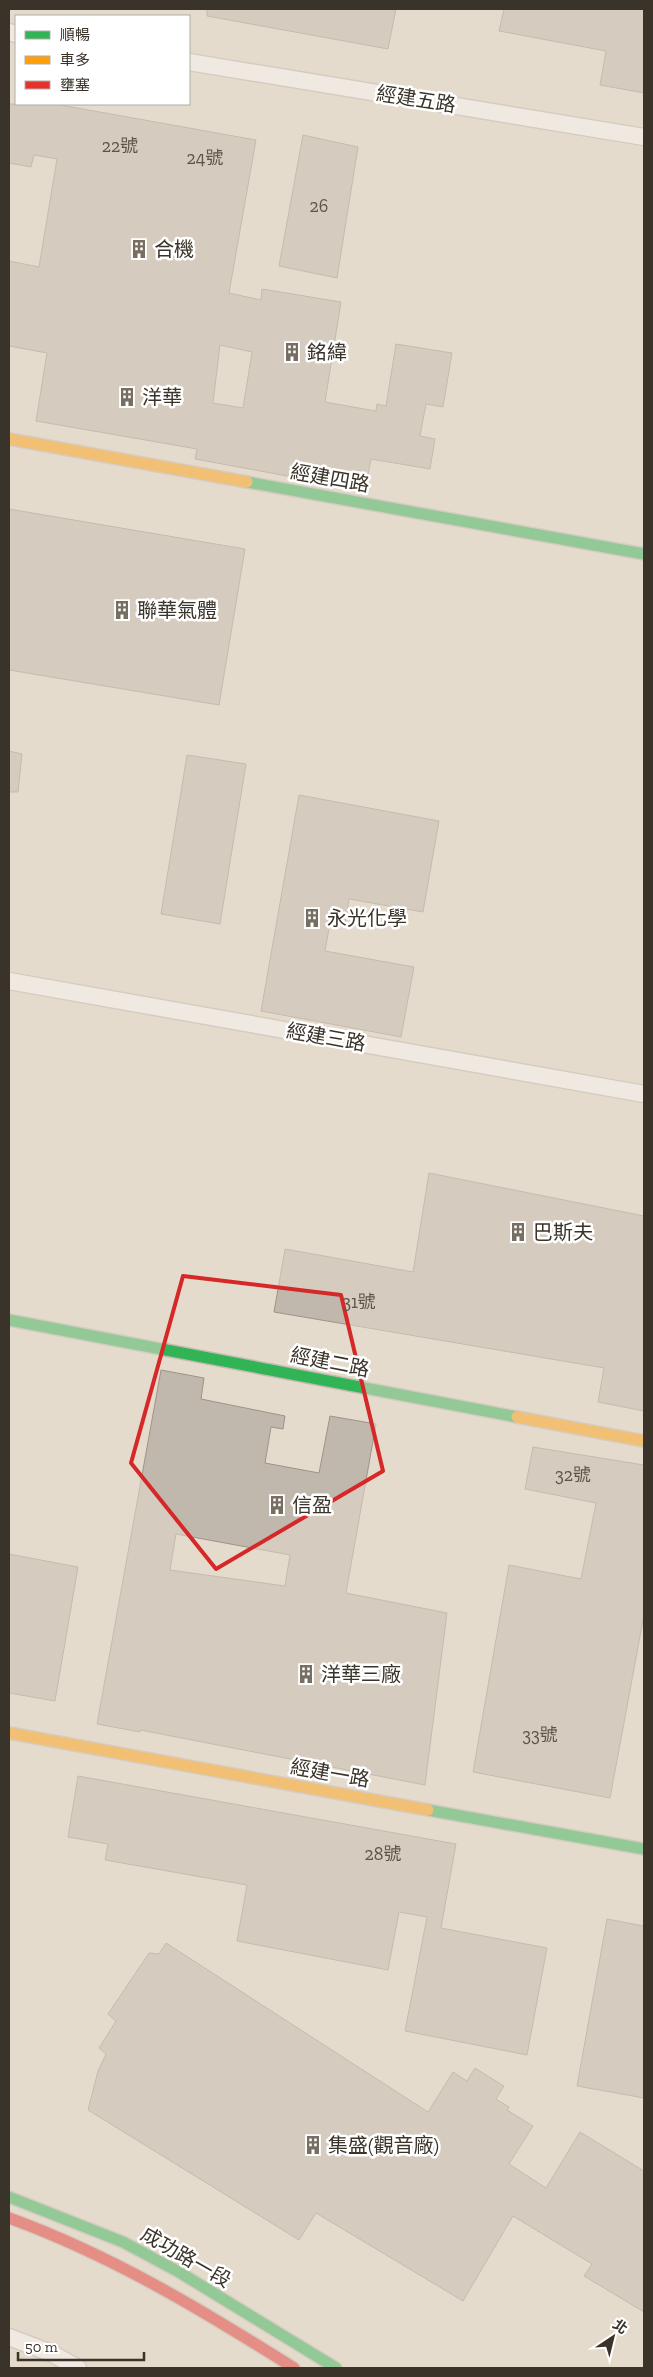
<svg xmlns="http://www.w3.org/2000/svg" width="653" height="2377" font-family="'Zilla Slab','Noto Sans TC',serif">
<rect width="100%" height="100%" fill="#e5dbcd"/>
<!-- building -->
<path fill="#c0b8ad" stroke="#9c9489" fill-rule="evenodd" d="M207,9h189l-8,40 -181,-33z
M504,9h140v84l-44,-8 6,-34 -107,-20z
M9,104h46l201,36 -27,153 32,7 1,-11 79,13 -16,100 51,9 1,-7 9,2 10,-62 56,9 -9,54 -17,-3 -6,32 15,3 -5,30 -59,-10 -4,21 -8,-1 -1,10 -163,-30 2,-10 -161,-28 11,-68 -38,-7v-85l30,6 18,-108 -23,-4 -3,12 -22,-4zM220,345l32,7 -9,56 -30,-5z
M303,135l55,12 -21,131 -58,-12z
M9,509l236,40 -26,156 -210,-35z
M9,751l13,3 -4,38h-9z
M187,755l59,9 -26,160 -59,-10z
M299,795l140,26 -16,91 -74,-13 -4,27 -15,-3 -5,28 89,16 -13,70 -140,-26z
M429,1173l215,43v195l-46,-9 6,-34 -330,-56 11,-63 128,23z
M161,1370l43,8 -3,21 84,17 -2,13 -12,-2 -6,36 54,10 11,-57 46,8 -30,169 101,20 -22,172 -285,-55v2l-43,-8zM176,1534l114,21 -5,31 -115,-16z
M533,1447l111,18v150l-34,183 -137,-26 36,-207 72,14 15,-76 -71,-14z
M9,1554l69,13 -23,134 -46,-8z
M78,1776l378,68 -15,84 106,20 -20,107 -122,-24 22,-114 -28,-5 -11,58 -151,-29 10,-56 -142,-25 3,-16 -40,-7z
M607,1919l37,7v172l-67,-12z
M166,1943l262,169 25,-40 14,9 8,-13 29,18 -8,13 13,8 -2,3 26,16 -24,38 37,24 34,-56 64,39v141l-60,-36 8,-12 -79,-48 -50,85 -147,-88 -17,27 -211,-130 10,-39 8,-17 -7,-6 17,-27 -8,-7 41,-61 10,1z"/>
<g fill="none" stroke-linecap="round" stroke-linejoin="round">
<!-- street casing -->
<g stroke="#c2baaf" stroke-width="19">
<path id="street" d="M9,32l7,2
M189,62l455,75
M9,981l635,113
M9,2337l42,16 27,15"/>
</g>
<!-- fast casing -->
<g stroke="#c2baaf" stroke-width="14">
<path id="fast" d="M247,482l397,72
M9,1320l508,97
M428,1810l216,39
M9,2197l114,45 56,30 157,96"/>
</g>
<!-- slow casing -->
<g stroke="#c2baaf" stroke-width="14">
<path id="slow" d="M9,439l238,43
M517,1417l127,24
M9,1733l419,77"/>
</g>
<!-- jam casing -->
<g stroke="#c2baaf" stroke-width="14">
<path id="jam" d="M9,2218c102,37 193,92 285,150"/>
</g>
<!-- street -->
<use href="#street" stroke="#fbfaf8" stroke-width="16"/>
<!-- fast -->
<use href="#fast" stroke="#30b455" stroke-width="11"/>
<!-- slow -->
<use href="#slow" stroke="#ff9f0a" stroke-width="11"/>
<!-- jam -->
<use href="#jam" stroke="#e5322d" stroke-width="11"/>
</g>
<!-- marked area -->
<path d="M0 0H653V2377H0ZM183,1276l158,19 42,176 -167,98 -85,-106z" fill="#e5dbcd" fill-opacity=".55" fill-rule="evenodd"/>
<path fill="none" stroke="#d62828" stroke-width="4" stroke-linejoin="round" d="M183,1276l158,19 42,176 -167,98 -85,-106z"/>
<!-- icons -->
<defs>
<g id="building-bare" transform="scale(1.5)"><path d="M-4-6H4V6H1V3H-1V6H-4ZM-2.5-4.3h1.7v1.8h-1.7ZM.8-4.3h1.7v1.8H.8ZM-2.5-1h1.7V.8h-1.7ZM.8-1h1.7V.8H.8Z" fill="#766e62" stroke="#fff" stroke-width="2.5" paint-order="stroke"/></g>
</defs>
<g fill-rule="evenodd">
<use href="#building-bare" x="139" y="249"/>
<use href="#building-bare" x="292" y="352"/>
<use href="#building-bare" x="127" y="397"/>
<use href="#building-bare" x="122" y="610"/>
<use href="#building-bare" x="312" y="918"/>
<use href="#building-bare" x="518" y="1232"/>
<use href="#building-bare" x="277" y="1505"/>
<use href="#building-bare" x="306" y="1674"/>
<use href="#building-bare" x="313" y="2145"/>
</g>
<g text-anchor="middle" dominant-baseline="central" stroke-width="5" stroke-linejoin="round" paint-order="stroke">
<!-- number labels -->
<g font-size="18" fill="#5c544a">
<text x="120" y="146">22號</text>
<text x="205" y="158">24號</text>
<text x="319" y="206">26</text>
<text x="359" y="1302">31號</text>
<text x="573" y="1475">32號</text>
<text x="540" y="1735">33號</text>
<text x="383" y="1854">28號</text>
</g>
<!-- street labels -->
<g font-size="20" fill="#3a3329" stroke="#fff">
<text transform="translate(416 99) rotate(9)">經建五路</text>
<text transform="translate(330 478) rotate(10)">經建四路</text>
<text transform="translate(326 1037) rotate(10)">經建三路</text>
<text transform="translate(330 1362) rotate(11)">經建二路</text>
<text transform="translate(330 1773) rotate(10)">經建一路</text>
<text transform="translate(186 2257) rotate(30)">成功路一段</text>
</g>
<!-- poi labels -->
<g font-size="20" fill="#3a3329" stroke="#fff" text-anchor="start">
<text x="154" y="249">合機</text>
<text x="307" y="352">銘緯</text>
<text x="142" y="397">洋華</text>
<text x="137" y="610">聯華氣體</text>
<text x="327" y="918">永光化學</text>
<text x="533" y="1232">巴斯夫</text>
<text x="292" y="1505">信盈</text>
<text x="321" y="1674">洋華三廠</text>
<text x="328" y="2145">集盛(觀音廠)</text>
</g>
</g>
<!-- border -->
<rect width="653" height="2377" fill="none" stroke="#3a3329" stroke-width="20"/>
<!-- legend -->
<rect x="15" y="15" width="175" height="90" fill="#ffffff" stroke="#b0ada9"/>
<rect x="25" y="31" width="25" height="8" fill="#30b455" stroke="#b0ada9"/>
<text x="60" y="40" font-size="15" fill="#3a3329">順暢</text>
<rect x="25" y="56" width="25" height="8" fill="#ff9f0a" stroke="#b0ada9"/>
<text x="60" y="65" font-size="15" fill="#3a3329">車多</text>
<rect x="25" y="81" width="25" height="8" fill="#e5322d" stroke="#b0ada9"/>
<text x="60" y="90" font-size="15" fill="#3a3329">壅塞</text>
<!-- north arrow -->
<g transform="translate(613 2337) rotate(35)" stroke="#ffffff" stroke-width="4" paint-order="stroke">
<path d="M0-4L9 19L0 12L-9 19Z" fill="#3a3329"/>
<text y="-8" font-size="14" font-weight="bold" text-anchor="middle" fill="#3a3329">北</text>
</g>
<!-- scale -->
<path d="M18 2352v8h126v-8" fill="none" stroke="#3a3329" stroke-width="2.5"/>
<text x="25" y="2352" font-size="15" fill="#3a3329" stroke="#ffffff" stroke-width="4" paint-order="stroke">50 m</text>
</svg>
